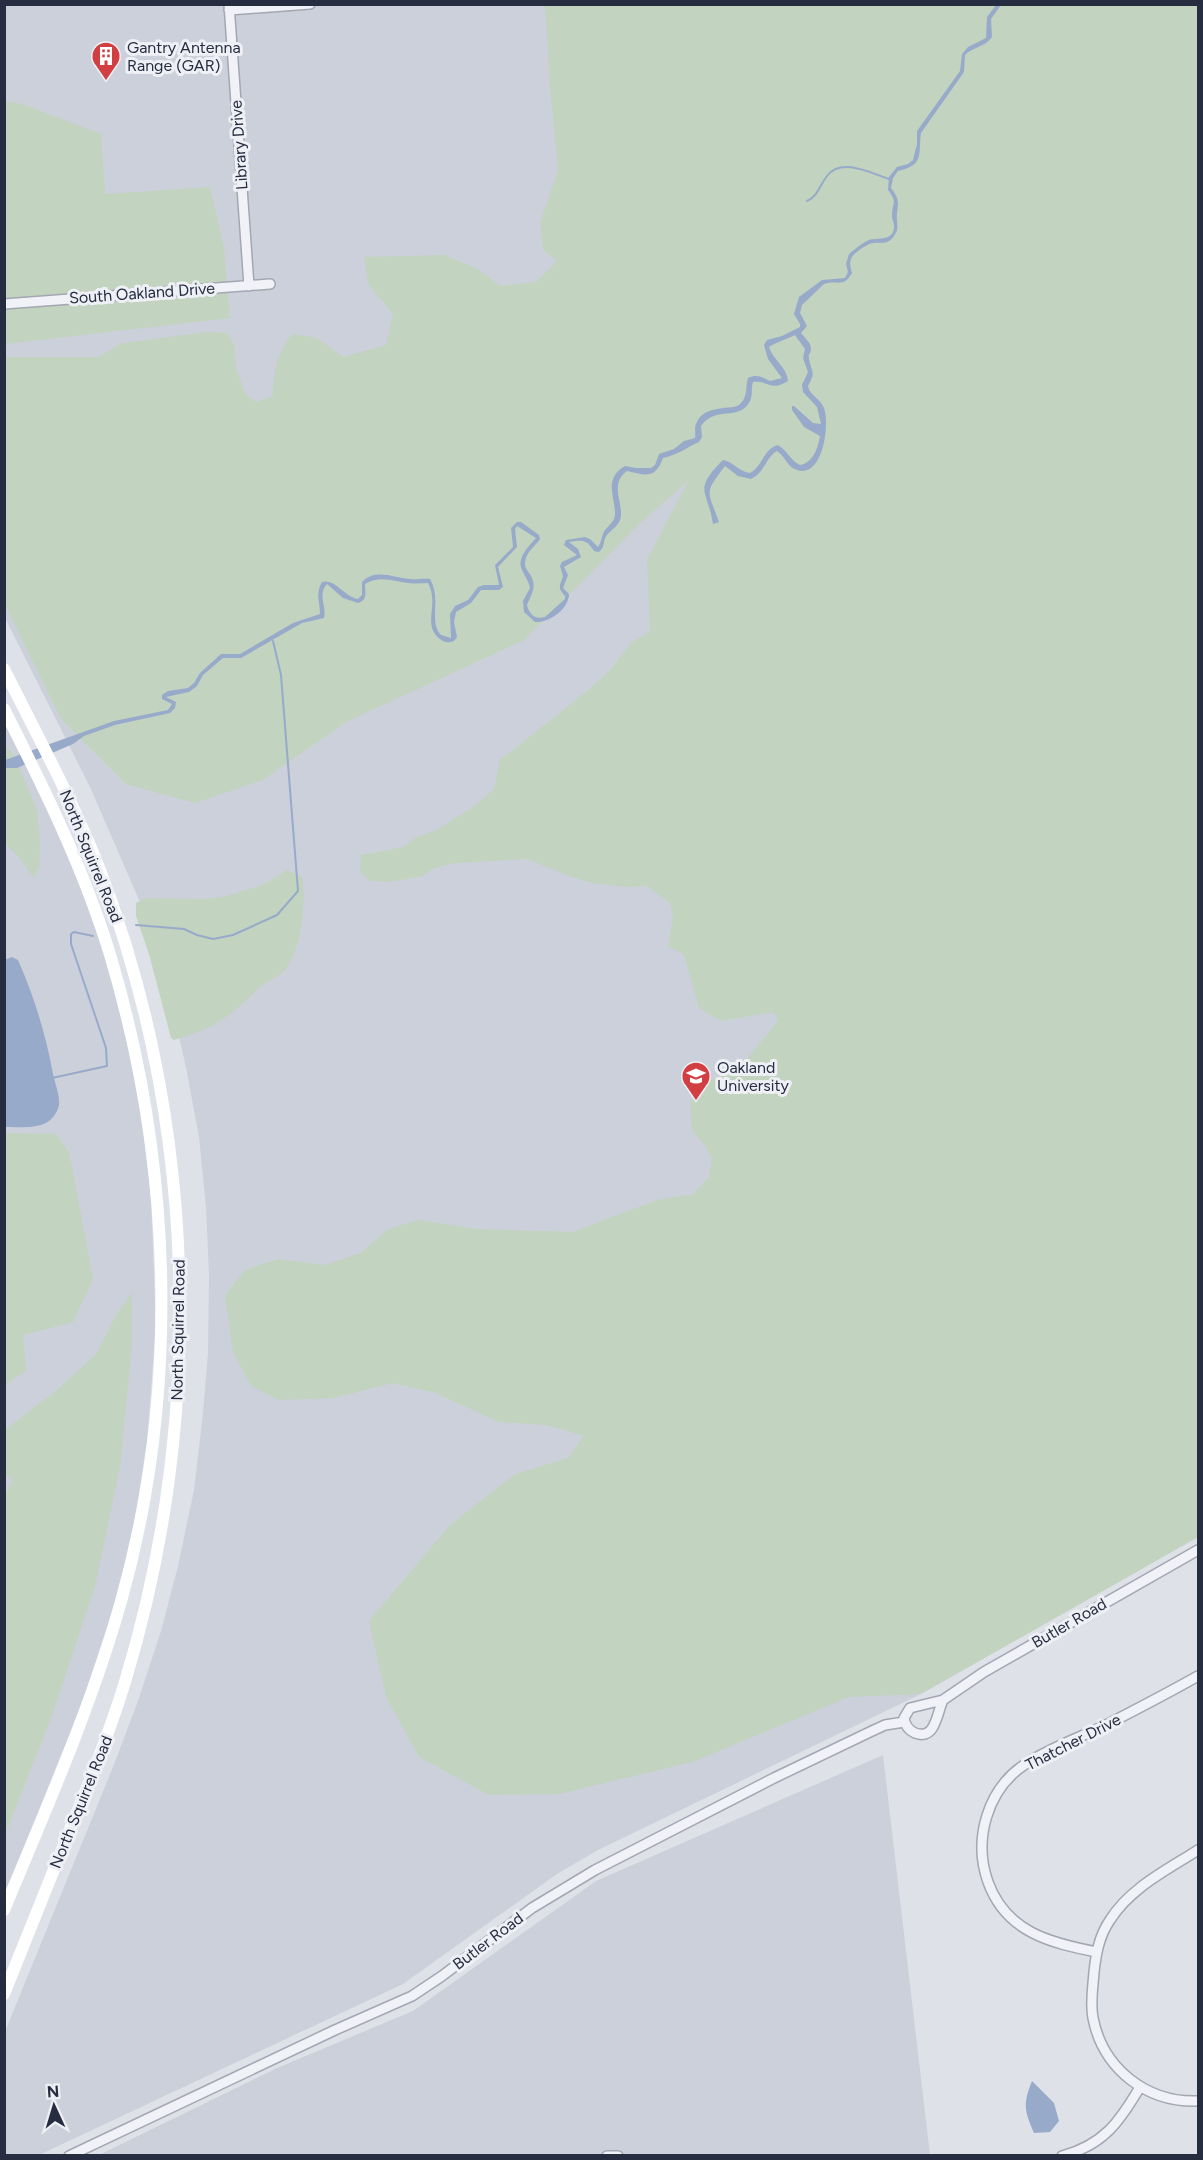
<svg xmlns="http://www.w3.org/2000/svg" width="1203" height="2160" font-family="Figtree,sans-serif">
<rect width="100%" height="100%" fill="#dee1e8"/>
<!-- built -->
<path fill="#ccd0da" d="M5,5h1193v1532l-277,157 -323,156 -41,24 -154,110 -364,171h-34l-1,-121 109,-267 25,-66 23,-70 17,-65 16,-76 9,-77 5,-60 1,-77 -3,-69 -7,-70 -13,-70 -14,-59 -29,-99 -53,-122 -85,-169z
M5,721l31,62 41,94 28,79 23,90 12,58 11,93 5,129 -9,115 -12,77 -13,56 -12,44 -28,85 -77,191z
M883,1755l47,400 -833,1 180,-88 136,-57 183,-130z"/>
<!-- green -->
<path fill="#c2d3bf" d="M545,5h653v1532l-277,157 -72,3 -157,65 -133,32 -70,1 -70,-38 -33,-60 -17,-76 81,-96 65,-51 53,-16 16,-22 -37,-11 -48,-3 -63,-29 -43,-10 -59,15 -55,2 -28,-14 -18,-34 -8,-56 20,-26 34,-11 46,6 36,-12 27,-24 31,-9 58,9 96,3 84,-32 36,-6 16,-17 3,-18 -6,-12 -14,-17 -2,-27 18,-22 30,-11 40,-49 -4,-9 -53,9 -22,-13 -15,-53 -16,-9 5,-29 -3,-14 -23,-17 -21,1 -33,-4 -21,-6 -45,-18 -71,4 -22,5 -11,8 -34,6 -19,-1 -10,-9 1,-17 43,-8 13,-10 20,-7 40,-26 17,-15 6,-29 87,-69 24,-22 20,-26 19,-12 -3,-71 41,-79 -48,42 -116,117 -178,82 -83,58 -68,23 -69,-19 -65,-65 -56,-114 -1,-248h94l24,-14 85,-11 20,1 7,12 2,23 9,26 11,8 17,-6c0,-24 4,-43 19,-62l25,4 26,19 43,-12 7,-31 -25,-30 -4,-27 80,-2 34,14 22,17 36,-4 21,-21 -14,-11 -3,-27 18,-53 -8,-83z
M5,101l17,3 79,30 4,60 105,-7 14,61 6,70 -225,26z
M4,742l12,17 21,52 3,32 -1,24 -5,11 -15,-21 -14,-13z
M287,870l15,7c5,23 -1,79 -20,96 -7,6 -16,8 -23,15 -29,28 -45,41 -85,52l-3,-2 -22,-84 -13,-38v-13l10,-5 57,1 20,-2 40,-12z
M7,1133l49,1 13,18 24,127 -20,43 -50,13 3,35 -21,16 -1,-251z
M132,1293v51l-12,122 -25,120 -41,124 -49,125 -1,-338 9,-19 -8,-3v-45l53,-41 38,-35 20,-39z"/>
<!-- water -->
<path fill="#98aaca" d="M996,5h5l-10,14 1,18c-7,10 -19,10 -27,18l-1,17 -43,61c-3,21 4,32 -23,38l-5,7 -2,10c9,12 7,13 6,26 -1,9 3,14 -3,22 -6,9 -12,6 -21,7 -6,1 -20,10 -22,16 -2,5 0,9 1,14 -9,16 -14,6 -28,11l-22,21 -2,8 7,13 -6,7c4,5 10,10 10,16 -1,9 -3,1 -2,10 3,15 7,12 -1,27 2,10 12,12 16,22 6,16 -1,71 -27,62 -9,-2 -12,-14 -20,-19 -11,6 -12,21 -26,28l-13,-3 -13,-10c-21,28 -18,23 -6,56l-6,2c-5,-34 -21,-33 10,-64 11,2 16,12 27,13 13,-7 13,-24 28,-28 9,5 13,16 22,20 13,-2 18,-17 20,-29l-16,-9 -12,-17v-4h2l19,17 8,1 -4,-17 -14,-15 -1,-7 6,-13 -5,-14 2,-9 -10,-14c-4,2 -24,10 -26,12 4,13 18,20 19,34 -18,11 -20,-1 -35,1 -2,6 0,13 -3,19 -12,22 -33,3 -49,25l1,11 -3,5c-13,6 -22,13 -36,16 -8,22 -18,17 -36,13 -17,12 -5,30 -6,45 -1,9 -9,13 -14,19 -5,6 -1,11 -8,17l-5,-1c-8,-12 -11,-11 -25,-9l9,7 3,8 -17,10 4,8 -5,13 6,6c0,15 -20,29 -34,28l-11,-10 -1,-11 7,-13c-2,-9 -5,-11 -8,-18 -6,-12 7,-24 14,-32l-19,-12 -2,3 2,18 -19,20 5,20 -4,3h-18l-10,13 -15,9 -2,10 3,15 -3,4c-6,2 -9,2 -14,-2 -15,-11 -6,-27 -8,-42 0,-5 -2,-10 -4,-14 -7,0 -14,1 -20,0 -15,-2 -28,-8 -43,1 0,8 3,16 -7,19l-15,-5 -16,-14c-10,11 0,22 -3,34l-22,5 -61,35h-18l-20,17 -6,11 -8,6 -23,5 10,5 -1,6 -5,5 -55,12 -31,11 -11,8 -56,24h-12v-8l109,-39 54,-11 4,-6 -10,-5v-4l6,-4 20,-3 6,-5 6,-10 21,-19h19l53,-31 27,-9c0,-12 -5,-20 2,-32 13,-4 21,14 36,17l4,-4v-13c14,-14 31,-4 48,-3 6,1 13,-1 20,0 12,21 -2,42 11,56l10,3 -1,-24 5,-8 13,-6 10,-13 6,-2h15l-4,-20 18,-18 -2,-19 6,-6h4l18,13 1,4c-5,8 -15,13 -15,25 0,4 2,5 4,9 9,12 3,20 -2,32 2,9 8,15 18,12l20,-18v-3c-8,-9 -5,-10 -2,-20l-3,-10 2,-4 15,-7 -13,-10 2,-5 19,-3 5,2 8,8c4,-5 3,-11 7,-17 4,-5 10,-9 10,-16 0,-18 -12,-35 10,-48l11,2h15l4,-3 4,-11 15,-5 10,-8 11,-3c1,-4 -1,-10 1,-14 7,-21 38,-13 44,-20 8,-7 5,-16 8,-26 9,-4 14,-1 22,3l12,-3 -14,-19 -4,-14 3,-5 15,-4 18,-9v-3l-6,-10 5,-17 23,-17 23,-2 3,-6 -2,-8 3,-10c6,-5 13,-11 20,-14 9,-3 25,2 25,-14 0,-4 -2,-6 -2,-10 0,-14 6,-13 -4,-26l1,-13 8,-10 11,-3 5,-4 4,-16v-13l43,-60 2,-17 6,-7 18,-9 1,-21z
M12,957l6,3c16,36 28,75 35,114 2,10 7,21 6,31 -1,6 -5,12 -10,16 -10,8 -32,6 -44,6l-1,-167z
M1032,2081l22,22 5,18 -9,11 -16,1c-10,-23 -11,-29 -2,-52z"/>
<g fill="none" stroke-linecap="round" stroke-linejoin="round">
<!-- stream -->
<path stroke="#98aaca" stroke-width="2" d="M807,201c11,-5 13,-16 20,-25 14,-19 44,-3 62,3
M136,925l48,4 13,6 16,4 20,-4 44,-20 21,-24 -17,-216 -8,-34
M52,1078l55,-12 -1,-18 -35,-104v-10l3,-2 19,4"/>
<!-- minor casing -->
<g stroke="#a3a7b2" stroke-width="12">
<path id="minor" d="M229,4l20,282
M229,10l81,-6
M4,304l266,-20
M943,1700c-6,12 -7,41 -28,33 -7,-3 -10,-8 -11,-15l6,-10 33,-8 41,-28 214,-122
M1198,1850c-31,20 -68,38 -88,70 -11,16 -14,34 -16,52 -1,15 -4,31 -1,46 10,51 54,85 105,83
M1097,1952c-47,-9 -91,-20 -109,-70 -15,-42 -1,-92 36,-117 25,-17 55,-27 82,-40 31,-16 62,-32 92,-49
M69,2156l266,-126 77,-34 30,-20 90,-68 63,-38 179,-92 98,-47 13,-6 19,-3
M607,2156h11
M1062,2156c42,-11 58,-35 78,-69"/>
</g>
<!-- minor -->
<use href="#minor" stroke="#f1f2f7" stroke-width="9"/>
<!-- secondary -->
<path stroke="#fff" stroke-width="12" d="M4,669c33,66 69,132 96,201 98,258 105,548 25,812 -16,52 -36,101 -56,150 -22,54 -43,108 -65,162
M4,709c41,81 81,162 107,249 61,206 69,431 11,640 -30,107 -75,209 -118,312"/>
</g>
<!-- icons -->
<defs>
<g id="building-pin" transform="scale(1.5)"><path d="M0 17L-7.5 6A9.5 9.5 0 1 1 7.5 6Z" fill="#d23f43" stroke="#eef0f6"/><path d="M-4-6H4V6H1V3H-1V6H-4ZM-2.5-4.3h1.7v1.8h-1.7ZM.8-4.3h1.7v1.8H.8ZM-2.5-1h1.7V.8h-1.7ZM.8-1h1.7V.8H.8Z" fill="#fff"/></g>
<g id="university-pin" transform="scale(1.5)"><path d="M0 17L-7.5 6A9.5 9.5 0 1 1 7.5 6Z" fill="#d23f43" stroke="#eef0f6"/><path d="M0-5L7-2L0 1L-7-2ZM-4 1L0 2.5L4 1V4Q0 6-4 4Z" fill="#fff"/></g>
</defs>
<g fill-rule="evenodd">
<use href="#building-pin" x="106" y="56"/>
<use href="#university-pin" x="696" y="1076"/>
</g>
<g text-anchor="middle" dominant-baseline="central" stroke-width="6" stroke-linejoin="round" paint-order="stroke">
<!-- poi labels -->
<g font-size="16" fill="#272d40" stroke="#eef0f6" text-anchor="start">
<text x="127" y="47">Gantry Antenna<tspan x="127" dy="18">Range (GAR)</tspan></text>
<text x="717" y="1067">Oakland<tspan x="717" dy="18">University</tspan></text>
</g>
<!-- street labels -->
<g font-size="16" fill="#272d40" stroke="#eef0f6">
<text transform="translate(239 145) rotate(-94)">Library Drive</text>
<text transform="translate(142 293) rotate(-4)">South Oakland Drive</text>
<text transform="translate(91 856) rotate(68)">North Squirrel Road</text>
<text transform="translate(178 1330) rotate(-89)">North Squirrel Road</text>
<text transform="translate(1069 1623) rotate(-30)">Butler Road</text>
<text transform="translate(1073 1742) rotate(-27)">Thatcher Drive</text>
<text transform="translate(81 1802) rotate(-68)">North Squirrel Road</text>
<text transform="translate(488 1941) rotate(-37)">Butler Road</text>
</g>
</g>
<!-- border -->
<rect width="1203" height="2160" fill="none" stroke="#272d40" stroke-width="12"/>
<!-- north arrow -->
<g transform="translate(54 2106) rotate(356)" stroke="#eef0f6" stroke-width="4.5" paint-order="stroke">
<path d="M0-4.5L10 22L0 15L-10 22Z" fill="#272d40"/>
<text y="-9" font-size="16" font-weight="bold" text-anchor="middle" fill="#272d40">N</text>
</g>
</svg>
